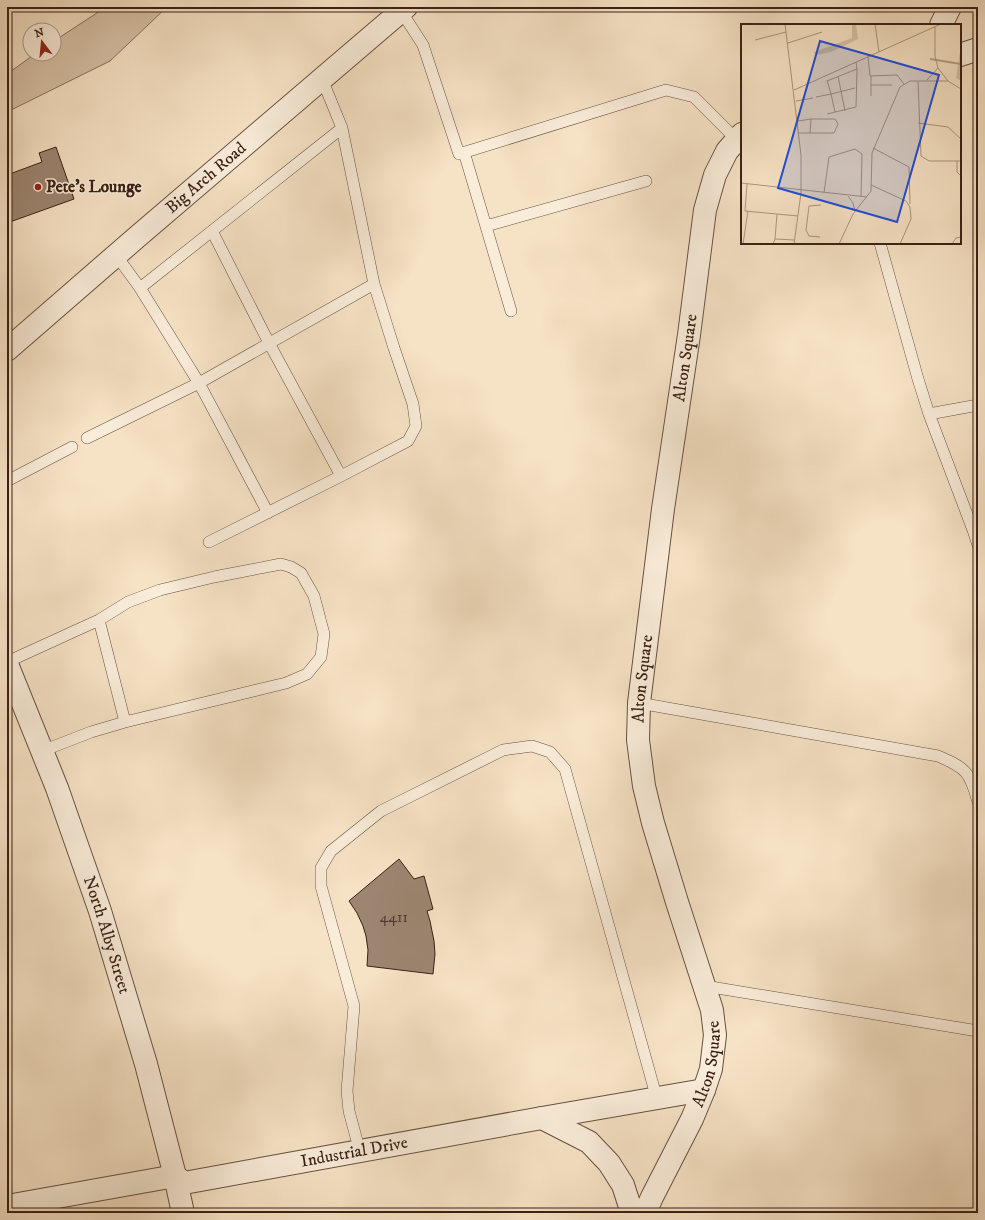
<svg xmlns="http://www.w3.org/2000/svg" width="985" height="1220" font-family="'IM FELL DW Pica',serif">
<rect width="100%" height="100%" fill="#f6e2c5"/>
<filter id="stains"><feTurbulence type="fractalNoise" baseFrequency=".005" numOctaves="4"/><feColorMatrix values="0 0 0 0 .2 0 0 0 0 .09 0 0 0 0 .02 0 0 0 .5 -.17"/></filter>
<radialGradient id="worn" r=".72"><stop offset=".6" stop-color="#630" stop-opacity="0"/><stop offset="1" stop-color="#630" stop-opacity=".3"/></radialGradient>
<!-- green -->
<path fill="#d6c1a7" stroke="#88715e" d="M106,7h61l-57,54 -103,51v-38l28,-20h19v-13z"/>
<!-- building -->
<path fill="#9c8571" stroke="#3a2115" d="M56,147l18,52 -67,24v-48l35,-13 -3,-9z
M399,859l15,20 10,-3 9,33 -6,2 3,10 4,20 1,13 -2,20 -66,-8 1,-16 -2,-14 -3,-10 -6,-13 -8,-12z"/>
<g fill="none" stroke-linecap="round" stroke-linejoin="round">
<!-- service casing -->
<g stroke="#695141" stroke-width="12">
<path id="service" d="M401,11l22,34 36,109 207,-64 28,7 42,42
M464,152l47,159
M486,226l160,-45
M212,231l57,112 72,133
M880,243l38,136 11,35 44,116 5,15
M140,288l202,-160 -20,-49
M929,414l49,-9
M87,438l112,-55 -59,-95 -24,-33
M7,481l65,-34
M268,513l-69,-130 175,-99
M209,542l132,-66 67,-35 8,-15 -3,-22 -19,-56 -20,-64 -32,-156
M99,620l29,-18 32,-12 54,-13 67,-13 10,3 10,6 13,23 10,38 -3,23 -14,17 -21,9 -161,39
M7,662l92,-42 26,102 -34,10 -49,19
M639,703l299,53c28,12 32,16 40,46
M705,986l273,45
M360,1152l-11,-41 -2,-20 7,-85 -33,-120v-18l10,-17 50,-40 122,-61 29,-4 18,6 15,17 92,330"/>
</g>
<!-- minor casing -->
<g stroke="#695141" stroke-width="24">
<g id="minor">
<path d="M941,25l9,-18"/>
<path d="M960,55l18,-6"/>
<path id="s1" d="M7,350l130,-113 269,-230"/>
<path d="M542,1118l47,24 20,21 14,22 9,28"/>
<path id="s2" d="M7,1206l168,-30 9,7 358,-65 162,-28"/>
<path id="s3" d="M645,1213l7,-16 40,-78 12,-29 7,-21 4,-34 -3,-25 -35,-108 -24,-79 -9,-37 -6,-46 1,-37 24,-194 26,-174 16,-125 10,-35 12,-24 15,-17"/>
</g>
</g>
<!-- tertiary casing -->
<g stroke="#695141" stroke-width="24">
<g id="tertiary">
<path id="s4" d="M7,664l50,124 43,123 46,153 29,112 8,37"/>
</g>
</g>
<!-- service -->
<use href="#service" stroke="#f9ecd9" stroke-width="11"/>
<!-- minor -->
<use href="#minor" stroke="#f9ecd9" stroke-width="22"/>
<!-- tertiary -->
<use href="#tertiary" stroke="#f9ecd9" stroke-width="22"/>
</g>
<!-- markers -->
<circle fill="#8f2418" stroke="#f9ecd9" stroke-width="1.5" cx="38" cy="187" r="4"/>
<g text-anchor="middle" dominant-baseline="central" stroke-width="3" stroke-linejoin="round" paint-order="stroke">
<!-- number labels -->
<g font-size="15" fill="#523a2c">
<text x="394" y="917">4411</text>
</g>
<!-- street labels -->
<g font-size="17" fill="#3a2115" stroke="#f9ecd9">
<text stroke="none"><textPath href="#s1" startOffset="263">Big Arch Road</textPath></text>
<text stroke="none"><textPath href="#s3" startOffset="884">Alton Square</textPath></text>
<text stroke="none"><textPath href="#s3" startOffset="560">Alton Square</textPath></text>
<text stroke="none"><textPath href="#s4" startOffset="289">North Alby Street</textPath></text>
<text stroke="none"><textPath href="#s3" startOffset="163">Alton Square</textPath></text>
<text stroke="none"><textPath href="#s2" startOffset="355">Industrial Drive</textPath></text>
</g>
<!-- poi labels -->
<g font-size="17" font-weight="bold" fill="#3a2115" stroke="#f9ecd9" text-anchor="start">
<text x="46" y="187">Pete's Lounge</text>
</g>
</g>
<!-- overview -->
<g transform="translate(741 24)">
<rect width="220" height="220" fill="#f6e2c5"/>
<path d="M111,0h4l2,15 -27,13 -15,3 -2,-3 38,-14zM220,21v36l-5,-3z" fill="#d6c1a7"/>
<path fill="none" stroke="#b6a089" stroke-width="2" d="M189,35l31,5"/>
<path fill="none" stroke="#ab957f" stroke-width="1" d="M44,0l16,131v38l-7,51M134,0l4,28M194,3v29l3,12 10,13 13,8M14,16l31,-8M47,19l34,-11M127,33l2,19 27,-1 7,9M97,52l7,35M130,52v20M186,56l11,-12M86,57l30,-12 -1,-7M177,57l3,75 8,5h32M130,61h21M53,66l147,-66M75,73l15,-3 -4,-14M55,77l17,-3M94,88l-4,-18 24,-6M86,90l29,-7 1,-38M57,97l13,-2 -1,14h-11M177,99l30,4 13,12M69,109h24l4,-9 -3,-5h-24M132,124l36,19 1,37M216,137v11l4,4M0,159l126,14M6,160l-2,27 53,5M130,161l35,16 4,6 1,12 -11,25M83,169l5,-36 26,-8 7,5 -1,42M107,172l5,7 2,8M79,213l-11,-1 -3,-6 3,-24 12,-1M34,215l2,-25M2,220l5,-33M32,220l2,-5 19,1M98,220l14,-30 18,-23 1,-38 28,-66 10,-6h38M211,220l4,-6 5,-1"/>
<path fill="#1d4ed8" fill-opacity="0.15" stroke="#1d4ed8" stroke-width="2" d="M79,17l119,34 -42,147 -119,-34z"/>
<rect width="220" height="220" fill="none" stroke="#3a2115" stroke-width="2"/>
</g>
<!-- margin -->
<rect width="985" height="1220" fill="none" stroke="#f6e2c5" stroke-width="24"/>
<rect x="8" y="8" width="969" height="1204" fill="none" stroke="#3a2115" stroke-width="2"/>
<rect x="12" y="12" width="961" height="1196" fill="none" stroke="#3a2115"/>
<!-- north arrow -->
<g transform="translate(42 42) rotate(344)"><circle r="19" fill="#f9ecd9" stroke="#ad9b8b"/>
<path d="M0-3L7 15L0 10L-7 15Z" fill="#8f2418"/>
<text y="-6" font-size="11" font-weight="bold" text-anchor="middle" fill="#3a2115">N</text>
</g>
<rect width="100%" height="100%" filter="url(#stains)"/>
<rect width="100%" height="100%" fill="url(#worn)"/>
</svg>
